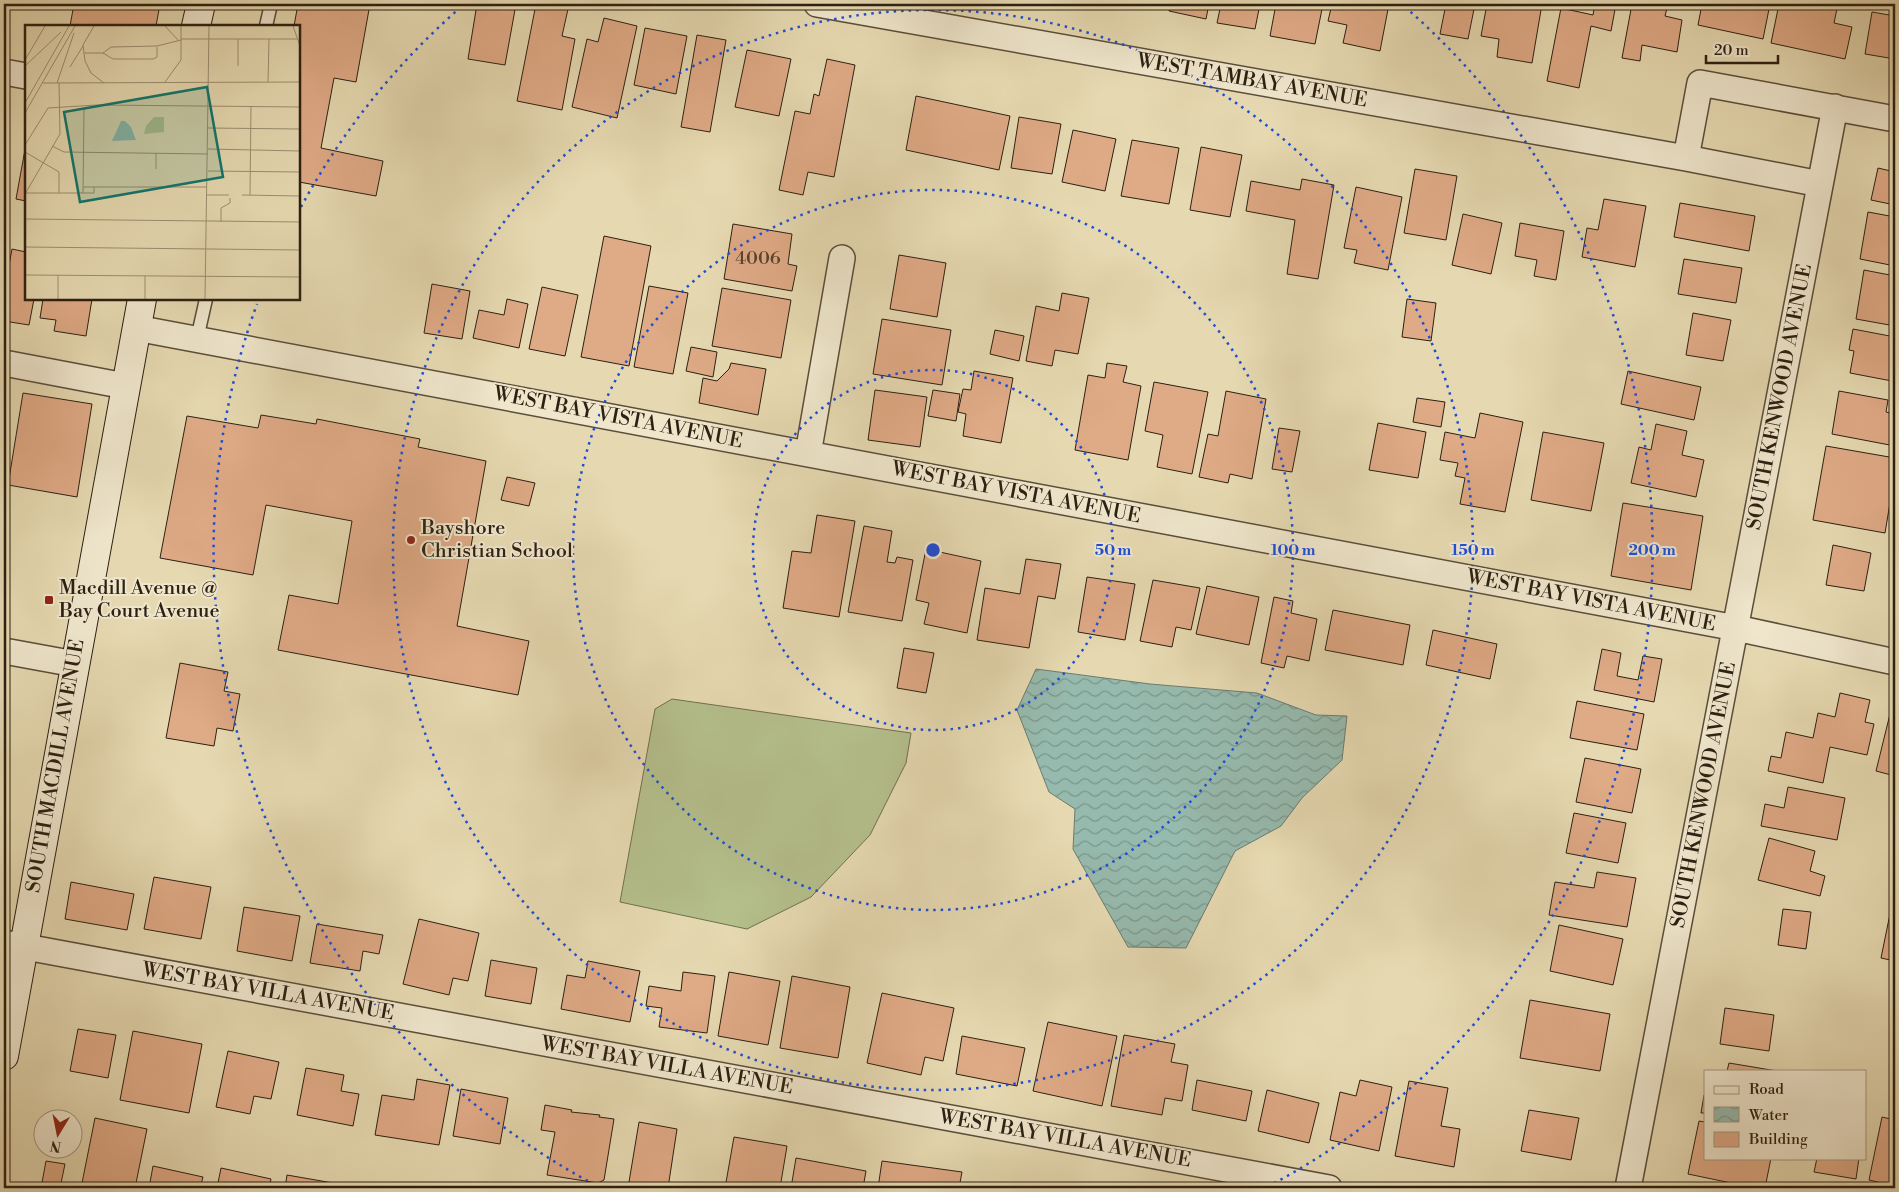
<svg xmlns="http://www.w3.org/2000/svg" width="1899" height="1192" font-family="'Libre Bodoni',serif">
<defs>
<pattern id="water-waves" width="16" height="10" patternUnits="userSpaceOnUse" patternTransform="scale(1.25)"><rect width="16" height="10" fill="#96baae"/><path d="M0 5q4-4 8 0t8 0" fill="none" stroke="#7b978c"/></pattern>
</defs>
<rect width="100%" height="100%" fill="#e6d9b1"/>
<filter id="stains"><feTurbulence type="fractalNoise" baseFrequency=".004" numOctaves="4"/><feColorMatrix values="0 0 0 0 .2 0 0 0 0 .09 0 0 0 0 .02 0 0 0 .5 -.17"/></filter>
<radialGradient id="worn" r=".72"><stop offset=".6" stop-color="#630" stop-opacity="0"/><stop offset="1" stop-color="#630" stop-opacity=".3"/></radialGradient>
<!-- pitch -->
<path fill="#b4bf8c" stroke="#70704f" d="M672,699l239,34 -5,30 -36,72 -59,62 -64,32 -127,-27 35,-193z"/>
<!-- water -->
<path fill="url(#water-waves)" stroke="#6c7c70" d="M1036,669l114,15 107,9 59,22 31,1 -5,44 -40,38 -21,28 -46,25 -49,97 -58,-1 -55,-98 2,-40 -26,-17 -32,-82z"/>
<!-- building -->
<path fill="#dfaa86" stroke="#2c2012" d="M74,4h86l-4,22h-86z
M298,4h72l-14,78 -22,-4 -13,70 62,13 -7,35 -77,-14v-156h-5z
M477,4h39l-11,61 -37,-6z
M536,4l32,5 -6,27 13,3 -13,71 -45,-9z
M1170,4h39l-3,15 -37,-8z
M1221,4h39l-5,25 -38,-6z
M1276,4h47l-8,40 -45,-8z
M1332,4h57l-9,47 -37,-8 4,-18 -19,-4z
M1446,4h29l-7,35 -28,-5z
M1487,4h55l-10,59 -35,-6 2,-18 -18,-3z
M1595,4h21l-5,27 -20,-5 -12,62 -32,-7 14,-73 32,7z
M1632,4h36l-3,12 17,4 -5,32 -35,-7 -2,16 -18,-3z
M1702,4h68l-7,35 -65,-14z
M1779,4h59l-4,19 18,4 -7,32 -74,-16z
M1872,12l23,4v43l-30,-5z
M604,18l33,8 -20,92 -45,-11 15,-68 11,3z
M645,28l42,8 -11,58 -42,-9z
M697,35l29,5 -16,92 -29,-5z
M747,50l44,9 -12,57 -44,-9z
M827,59l28,6 -21,112 -26,-5 -5,23 -24,-5 16,-79 15,3 4,-20 5,2z
M916,96l94,20 -11,54 -93,-20z
M1019,117l42,7 -9,50 -41,-6z
M1073,130l43,9 -11,52 -43,-9z
M1132,140l47,8 -10,56 -48,-8z
M26,144v57l-10,-2z
M1201,147l41,8 -12,62 -40,-7z
M1878,168l17,4v33l-24,-5z
M1415,169l42,7 -11,64 -42,-7z
M1302,179l32,6 -16,94 -31,-5 8,-54 -49,-9 5,-30 49,9z
M1356,187l46,10 -14,73 -34,-7 3,-13 -13,-2z
M1604,199l42,7 -11,61 -53,-10 5,-29 11,2z
M1680,203l75,13 -6,35 -75,-14z
M1868,212l27,5v49l-35,-7z
M1463,214l39,9 -11,51 -39,-9z
M1520,223l44,8 -8,49 -22,-4 3,-16 -22,-4z
M733,224l59,10 -4,30 9,2 -5,25 -68,-12z
M604,236l47,10 -22,120 -48,-9z
M4,239l5,1 -5,28z
M12,249l14,3v47h8l-5,26 -25,-4v-29z
M899,255l47,8 -9,54 -47,-8z
M1684,259l58,9 -6,35 -58,-9z
M1864,270l31,6v50l-39,-7z
M432,284l38,7 -8,48 -38,-6z
M649,286l39,7 -15,81 -39,-7z
M542,287l36,8 -13,61 -36,-7z
M722,288l69,12 -10,58 -69,-12z
M1062,293l27,5 -11,56 -23,-4 -3,16 -26,-5 10,-55 23,5z
M43,299h49l-6,37 -32,-5 2,-11 -16,-2z
M507,299l21,5 -9,44 -46,-10 6,-28 25,5z
M1407,299l29,4 -5,38 -29,-4z
M1693,313l38,7 -8,41 -37,-6z
M882,319l69,11 -9,55 -69,-11z
M1853,329l42,8v30l-3,14 -42,-8 4,-22 -5,-1z
M995,330l29,6 -5,25 -29,-7z
M691,347l26,5 -4,25 -27,-6z
M731,363l35,6 -8,46 -59,-12 4,-25 14,3 12,-12z
M1107,363l20,3 -4,16 18,4 -13,74 -53,-10 13,-75 17,3z
M974,371l39,7 -12,65 -38,-7 3,-22 -8,-2 5,-23 8,1z
M1628,371l73,16 -7,33 -73,-16z
M1154,382l54,10 -16,82 -35,-7 6,-32 -18,-4z
M875,390l52,7 -7,50 -52,-7z
M933,390l27,4 -4,27 -28,-5z
M1226,391l40,8 -14,80 -22,-5 -2,9 -29,-6 9,-43 10,2z
M1839,391l49,9 -2,12 9,2v32l-63,-12z
M23,393l69,11 -15,93 -69,-12z
M1417,398l28,4 -4,25 -28,-5z
M1480,413l43,9 -18,90 -45,-8 5,-26 -10,-2 3,-13 -18,-3 5,-28 30,6z
M261,415l55,9 1,-5 103,20 -2,8 68,14 -29,165 72,15 -11,54 -240,-45 11,-55 49,9 14,-83 -86,-16 -13,70 -93,-17 27,-142 71,12z
M1378,423l48,9 -8,46 -49,-8z
M1656,424l31,7 -5,24 22,5 -8,37 -65,-14 8,-36 12,3z
M1279,428l21,3 -8,41 -20,-3z
M1543,432l61,11 -13,68 -60,-11z
M1826,446l69,12v15l-10,60 -72,-13z
M507,477l28,6 -6,23 -28,-6z
M1623,503l80,13 -12,74 -80,-14z
M817,515l38,6 -16,96 -56,-9 9,-57 19,2z
M864,526l28,5 -5,31 8,1 2,-6 16,3 -11,61 -54,-9z
M1833,545l38,8 -7,38 -38,-6z
M926,549l55,12 -14,72 -43,-9 5,-21 -13,-3z
M1026,559l35,5 -6,35 -17,-3 -9,52 -52,-8 8,-52 35,6z
M1087,577l48,7 -10,56 -47,-8z
M1153,580l47,8 -9,42 -15,-3 -4,20 -32,-6z
M1207,586l52,11 -10,48 -53,-11z
M1274,597l19,4 -2,12 26,6 -8,42 -22,-5 -3,12 -23,-5z
M1333,610l77,15 -7,40 -78,-15z
M1433,630l64,14 -7,35 -64,-14z
M904,648l30,5 -8,40 -29,-5z
M1602,649l19,4 -4,23 21,4 5,-24 19,3 -8,43 -60,-12z
M180,663l48,9 -4,19 16,3 -7,37 -16,-3 -3,18 -48,-8z
M1840,693l30,7 -5,22 9,2 -7,31 -37,-8 -7,36 -55,-12 3,-15 10,2 5,-26 27,6 5,-25 17,4z
M1577,701l67,13 -7,36 -67,-12z
M1890,714l5,1v61l-19,-5z
M1585,758l56,11 -9,44 -56,-11z
M1788,787l57,11 -8,42 -76,-14 4,-22 19,4z
M1574,813l52,10 -8,40 -52,-10z
M1769,838l46,13 -5,20 15,5 -5,20 -62,-16z
M1895,862v12l-5,-4z
M1597,872l39,6 -9,49 -78,-12 6,-33 39,6z
M154,877l57,10 -10,52 -57,-10z
M71,882l63,12 -7,36 -62,-11z
M1892,904l3,1v56l-14,-3z
M244,907l56,9 -8,45 -55,-10z
M1783,909l28,3 -5,37 -28,-4z
M419,919l60,14 -11,48 -15,-3 -4,17 -46,-11z
M317,924l66,11 -4,19 -16,-3 -3,20 -50,-8z
M1559,925l64,14 -10,46 -63,-14z
M491,960l46,8 -6,36 -46,-8z
M588,961l52,10 -10,51 -69,-13 6,-34 18,3z
M683,972l32,4 -8,57 -48,-6 3,-19 -16,-2 3,-20 32,5z
M729,972l51,9 -12,64 -50,-9z
M792,976l58,11 -12,71 -58,-10z
M882,993l72,15 -11,53 -18,-4 -4,18 -54,-12z
M1530,1000l80,14 -10,57 -80,-13z
M1725,1008l49,7 -5,36 -49,-7z
M1048,1022l69,14 -15,70 -69,-15z
M78,1029l38,6 -8,43 -38,-7z
M133,1031l69,13 -13,69 -69,-13z
M1124,1035l51,9 -4,18 17,3 -6,36 -17,-3 -3,17 -51,-9z
M962,1036l63,12 -8,38 -61,-12z
M228,1051l51,11 -8,37 -17,-3 -4,18 -34,-7z
M1729,1063l48,8h-50z
M306,1068l38,7 -3,16 18,3 -6,32 -56,-11z
M417,1079l33,6 -11,60 -64,-10 7,-40 32,5z
M1197,1080l55,11 -6,30 -54,-11z
M1360,1080l32,7 -13,64 -49,-11 10,-48 16,4z
M1409,1081l39,7 -7,38 19,3 -6,38 -59,-11z
M461,1089l47,9 -8,46 -47,-8z
M1267,1090l52,13 -10,40 -51,-12z
M1704,1095h1v18h-4z
M545,1105l27,5 -1,2 29,3 -1,2 15,2 -10,61 -6,3 -51,-8 8,-43 -14,-2z
M1529,1110l50,8 -8,42 -50,-9z
M1882,1117l13,3v66l-26,-6z
M95,1118l52,11 -12,59h-54z
M1699,1121l6,1v36h66l-6,30h-10l-67,-14z
M639,1122l38,7 -9,59h-40z
M734,1137l53,9 -7,42h-55z
M796,1158l70,13 -3,17 -17,-2v2h-55z
M1817,1158h42l-3,21 -42,-7z
M46,1161l19,3 -5,24h-19z
M882,1161l80,11 -3,16h-81z
M153,1166l50,11 -3,11h-51z
M221,1168l50,11 -2,9h-52z
M287,1175l46,8 -1,5h-47z
M1002,1183l25,5h-26z"/>
<g fill="none" stroke-linecap="round" stroke-linejoin="round">
<!-- lane casing -->
<g stroke="#5a4e3a" stroke-width="15">
<path id="lane" d="M266,26l5,-22
M197,339l9,-40"/>
</g>
<!-- street casing -->
<g stroke="#5a4e3a" stroke-width="28">
<path id="street" d="M817,4l869,154 134,26
M4,72l22,4
M1686,158l14,-75 195,36
M136,328l1600,300 159,34
M4,363l121,23
M808,454l34,-196
M4,651l71,13
M4,943l1325,245
M1628,1188l207,-1081"/>
</g>
<!-- secondary casing -->
<g stroke="#2c2012" stroke-width="30">
<path id="secondary" d="M196,26l5,-22
M4,1056l138,-757"/>
</g>
<!-- lane -->
<use href="#lane" stroke="#efe6cc" stroke-width="12"/>
<!-- street -->
<use href="#street" stroke="#efe6cc" stroke-width="25"/>
<!-- secondary -->
<use href="#secondary" stroke="#efe6cc" stroke-width="28"/>
</g>
<!-- distance rings -->
<g fill="none" stroke="#1d4ed8" stroke-width="2.5" stroke-dasharray="2.5 5">
<circle cx="933" cy="550" r="180"/>
<circle cx="933" cy="550" r="360"/>
<circle cx="933" cy="550" r="540"/>
<path d="M601 1188A719 719 0 0 1 257 304M301 207A719 719 0 0 1 461 7M1405 7A719 719 0 0 1 1265 1188"/>
</g>
<!-- markers -->
<g fill="#8f2418" stroke="#efe6cc" stroke-width="2">
<circle cx="411" cy="540" r="5"/>
<rect x="44" y="595" width="10" height="10" rx="2.5"/>
</g>
<g text-anchor="middle" dominant-baseline="central" stroke-width="4" stroke-linejoin="round" paint-order="stroke">
<!-- number labels -->
<g font-size="18" fill="#59422f">
<text x="758" y="258">4006</text>
</g>
<!-- street labels -->
<g font-size="20" fill="#2c2012" stroke="#efe6cc">
<text transform="translate(1252 81) rotate(10)">WEST TAMBAY AVENUE</text>
<text transform="translate(1780 397) rotate(-79)">SOUTH KENWOOD AVENUE</text>
<text transform="translate(618 418) rotate(11)">WEST BAY VISTA AVENUE</text>
<text transform="translate(1016 493) rotate(11)">WEST BAY VISTA AVENUE</text>
<text transform="translate(1591 601) rotate(11)">WEST BAY VISTA AVENUE</text>
<text transform="translate(56 766) rotate(-80)">SOUTH MACDILL AVENUE</text>
<text transform="translate(1704 795) rotate(-79)">SOUTH KENWOOD AVENUE</text>
<text transform="translate(268 992) rotate(10)">WEST BAY VILLA AVENUE</text>
<text transform="translate(667 1066) rotate(10)">WEST BAY VILLA AVENUE</text>
<text transform="translate(1065 1139) rotate(10)">WEST BAY VILLA AVENUE</text>
</g>
<!-- poi labels -->
<g font-size="20" fill="#2c2012" stroke="#efe6cc" text-anchor="start">
<text x="421" y="528">Bayshore<tspan x="421" dy="23">Christian School</tspan></text>
<text x="59" y="588">Macdill Avenue @<tspan x="59" dy="23">Bay Court Avenue</tspan></text>
</g>
</g>
<!-- overview -->
<g transform="translate(25 25)">
<rect width="275" height="275" fill="#e6d9b1"/>
<path d="M129,92h10v15l-20,2 2,-8z" fill="#b4bf8c"/>
<path d="M96,96h4l6,6 5,13 -24,1z" fill="#96baae"/>
<path fill="none" stroke="#9c8f71" stroke-width="1" d="M69,1l-11,19 2,16 6,12 13,10M140,1l13,14M268,1l7,20M156,14h116M60,28h18M78,28l8,-6 46,-1 24,-6M78,28l10,6h40l4,-2v-10M0,35l20,-34M0,41l36,-34M213,41v-27M45,42l13,-21M140,57l16,-22v-34M243,57l1,-43M18,58l257,-1M32,58l17,-50M0,78l44,-77M0,88l50,-87M183,103l92,1M0,120l23,-37 49,-3 203,2M27,121l12,6 144,2M183,124l92,2M0,127l34,20v21M131,128v16M183,146l92,1M58,162h124M1,168h68v-6M58,168l1,-85M0,169l35,-60 -1,-51M182,170h22M217,170l58,1M225,170l1,-89M0,194l275,3M196,197v-14l9,-5v-5M0,222l275,3M0,250l275,2M33,274v-24M120,274v-23M180,274l4,-273"/>
<path fill="#0f766e" fill-opacity="0.15" stroke="#0f766e" stroke-width="2.5" d="M182,62l16,90 -143,25 -16,-90z"/>
<rect width="275" height="275" fill="none" stroke="#2c2012" stroke-width="2.5"/>
</g>
<circle cx="933" cy="550" r="8" fill="#1d4ed8" stroke="#efe6cc" stroke-width="2.5"/>
<g font-size="15" text-anchor="middle" font-weight="bold" fill="#1d4ed8" stroke="#efe6cc" stroke-width="4" stroke-linejoin="round" paint-order="stroke">
<text x="1113" y="555">50 m</text>
<text x="1293" y="555">100 m</text>
<text x="1473" y="555">150 m</text>
<text x="1652" y="555">200 m</text>
</g>
<!-- margin -->
<rect width="1899" height="1192" fill="none" stroke="#e6d9b1" stroke-width="20"/>
<rect x="5" y="5" width="1889" height="1182" fill="none" stroke="#2c2012" stroke-width="2.5"/>
<rect x="10" y="10" width="1879" height="1172" fill="none" stroke="#2c2012"/>
<!-- legend -->
<rect x="1704" y="1070" width="162" height="90" fill="#efe6cc" stroke="#a19782"/>
<rect x="1714" y="1086" width="25" height="8" fill="#efe6cc" stroke="#a19782"/>
<text x="1749" y="1094" font-size="15" fill="#2c2012">Road</text>
<rect x="1714" y="1107" width="25" height="15" fill="url(#water-waves)" stroke="#a19782"/>
<text x="1749" y="1120" font-size="15" fill="#2c2012">Water</text>
<rect x="1714" y="1132" width="25" height="15" fill="#dfaa86" stroke="#a19782"/>
<text x="1749" y="1144" font-size="15" fill="#2c2012">Building</text>
<!-- north arrow -->
<g transform="translate(58 1134) rotate(190)"><circle r="24" fill="#efe6cc" stroke="#a19782"/>
<path d="M0-4L9 19L0 12L-9 19Z" fill="#8f2418"/>
<text y="-8" font-size="14" font-weight="bold" text-anchor="middle" fill="#2c2012">N</text>
</g>
<!-- scale -->
<path d="M1706 55v8h72v-8" fill="none" stroke="#2c2012" stroke-width="2.5"/>
<text x="1714" y="55" font-size="15" fill="#2c2012" stroke="#efe6cc" stroke-width="4" paint-order="stroke">20 m</text>
<rect width="100%" height="100%" filter="url(#stains)"/>
<rect width="100%" height="100%" fill="url(#worn)"/>
</svg>
